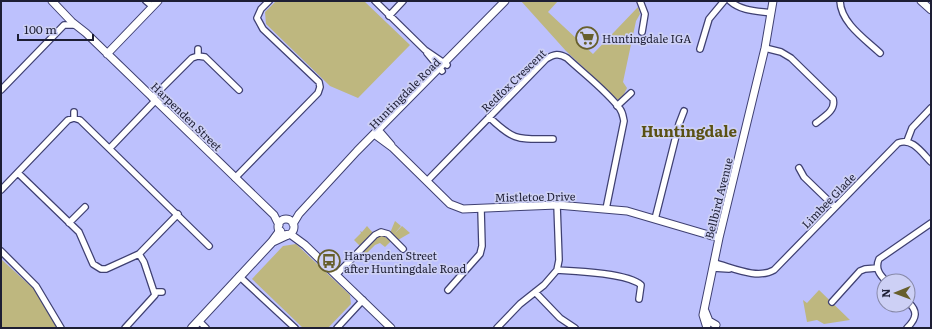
<svg xmlns="http://www.w3.org/2000/svg" width="932" height="329" font-family="Literata,serif">
<rect width="100%" height="100%" fill="#bdc1fd"/>
<!-- green -->
<path fill="#beb77f" d="M276,1h88l46,44 -52,53 -28,-12 -64,-62 -1,-12z
M521,1h37l-10,11 45,42 45,-47 2,7 -4,7 -13,61 4,6 -4,8 -5,4 -52,-49z
M395,221l6,5 -6,7 7,-7 8,7 -12,7 -8,-7z
M367,226l6,7 -13,13 -6,-6 7,-7 -1,-2 2,1z
M382,235l9,6 -6,6 -5,-4 -5,2 -11,11 1,2 -4,4 -4,-4 20,-21z
M296,244l54,51 1,9 -23,24h-25l-51,-49 31,-33z
M1,259l35,32 22,37h-57z
M819,290l31,30 -26,4 -7,-4 -10,2 -4,-22 4,3z"/>
<g fill="none" stroke-linecap="round" stroke-linejoin="round">
<!-- minor casing -->
<g stroke="#3f4072" stroke-width="8">
<path id="minor" d="M146,1l6,5
M375,1l50,49 22,15
M640,1l5,13 -3,18
M730,1c11,10 27,10 41,12
M840,1c1,22 25,38 40,52
M389,16l14,-15
M765,48l16,4 10,6 42,41c3,11 -8,17 -17,24
M700,49l9,-30 15,-18
M427,53l15,18
M198,56v-7
M1,90l63,-65h11
M152,98l40,-40 6,-2 7,1 34,33
M617,106l14,-13
M74,112v6
M489,117c26,25 29,22 64,22
M907,141l5,-13 19,-20
M110,148l45,-47
M799,168l5,9 31,30
M18,173l61,59 14,32 8,5h5l33,-15 39,-40
M235,178l83,-85 2,-6 -1,-5 -56,-53 -6,-11 4,-9 8,-8
M427,181l119,-122c8,-5 13,-6 21,-1 16,15 41,34 53,51 3,4 3,8 4,12l-18,88
M1,190l67,-70 6,-2 6,2 129,126
M655,219l24,-95 5,-13
M69,223l16,-16
M1,251l35,35 25,42
M714,263c17,4 43,17 60,7l124,-127c14,-6 24,10 33,19
M713,268l16,1
M557,270c19,1 71,3 84,15l-2,14
M336,275l39,-40 6,-3 7,2 15,15
M239,276l56,52
M886,281c-7,-7 -11,-13 -7,-22l52,-36
M448,290l32,-36 2,-8 -1,-37
M156,292h6
M535,292l25,26 15,10
M832,302l28,-31 5,-2 12,-1
M199,321l7,7
M125,328l30,-33 -11,-33 -5,-8
M337,328l26,-28
M497,328l23,-24 24,-19 13,-15 2,-10 -2,-55
M907,328c10,-10 11,-17 1,-26"/>
</g>
<!-- tertiary casing -->
<g stroke="#3f4072" stroke-width="9">
<path id="tertiary" d="M52,1l20,21 14,11 188,182 5,10
M921,1l10,9
M107,54l51,-53
M378,130l13,15
M374,134l19,14 57,56 13,5 94,-4 70,6 92,27
M278 227a8 8 0 1 1 16 0a8 8 0 1 1-16 0Z
M293,224l6,-10 58,-63 148,-150
M290,234l15,11 86,83
M705,311l4,10 7,4
M707,328l-4,-13 16,-77 46,-190 8,-47"/>
</g>
<!-- secondary casing -->
<g stroke="#3f4072" stroke-width="10">
<path id="secondary" d="M272,242l15,-7
M192,328l80,-86 8,-11"/>
</g>
<!-- minor -->
<use href="#minor" stroke="#fff" stroke-width="5.5"/>
<!-- tertiary -->
<use href="#tertiary" stroke="#fff" stroke-width="7"/>
<!-- secondary -->
<use href="#secondary" stroke="#fff" stroke-width="8"/>
</g>
<!-- icons -->
<defs>
<g id="supermarket-ring" transform="scale(1.15)"><circle r="9.5" fill="#cdd0f5" stroke="#675f2c" stroke-width="1.5"/><path d="M-6-5.5h2.5l.6 2H6L4.5 2H-2.5L-4.4-4H-6ZM-1.5 3.2a1.3 1.3 0 1 0 .1 0ZM3 3.2a1.3 1.3 0 1 0 .1 0Z" fill="#675f2c"/></g>
<g id="bus-ring" transform="scale(1.15)"><circle r="9.5" fill="#cdd0f5" stroke="#675f2c" stroke-width="1.5"/><path d="M-5-6H5V4H4V6H2V4H-2V6H-4V4H-5ZM-3.5-4V0h7V-4ZM-3.5 1.2v1.5H-2V1.2ZM2 1.2v1.5H3.5V1.2Z" fill="#675f2c"/></g>
</defs>
<g fill-rule="evenodd">
<use href="#supermarket-ring" x="587" y="38"/>
<use href="#bus-ring" x="329" y="261"/>
</g>
<g text-anchor="middle" dominant-baseline="central" stroke-width="3.5" stroke-linejoin="round" paint-order="stroke">
<!-- poi labels -->
<g font-size="11" fill="#1d1e34" stroke="#cdd0f5" text-anchor="start">
<text x="602" y="38">Huntingdale IGA</text>
<text x="344" y="255">Harpenden Street<tspan x="344" dy="13">after Huntingdale Road</tspan></text>
</g>
<!-- street labels -->
<g font-size="11" fill="#1d1e34" stroke="#cdd0f5">
<text transform="translate(513 80) rotate(-44)">Redfox Crescent</text>
<text transform="translate(404 93) rotate(-45)">Huntingdale Road</text>
<text transform="translate(187 116) rotate(44)">Harpenden Street</text>
<text transform="translate(535 196) rotate(-1)">Mistletoe Drive</text>
<text transform="translate(718 198) rotate(-76)">Bellbird Avenue</text>
<text transform="translate(828 200) rotate(-46)">Limbee Glade</text>
</g>
<!-- district labels -->
<g font-size="15" font-weight="bold" fill="#5a5114" stroke="#cdd0f5">
<text x="689" y="130">Huntingdale</text>
</g>
</g>
<!-- border -->
<rect width="932" height="329" fill="none" stroke="#1d1e34" stroke-width="4"/>
<!-- north arrow -->
<g transform="translate(896 293) rotate(269)"><circle r="19" fill="#cdd0f5" stroke="#8789a8"/>
<path d="M0-3L7 15L0 10L-7 15Z" fill="#675f2c"/>
<text y="-6" font-size="11" font-weight="bold" text-anchor="middle" fill="#1d1e34">N</text>
</g>
<!-- scale -->
<path d="M18 34v6h75v-6" fill="none" stroke="#1d1e34" stroke-width="2"/>
<text x="24" y="34" font-size="12" fill="#1d1e34" stroke="#cdd0f5" stroke-width="3" paint-order="stroke">100 m</text>
</svg>
